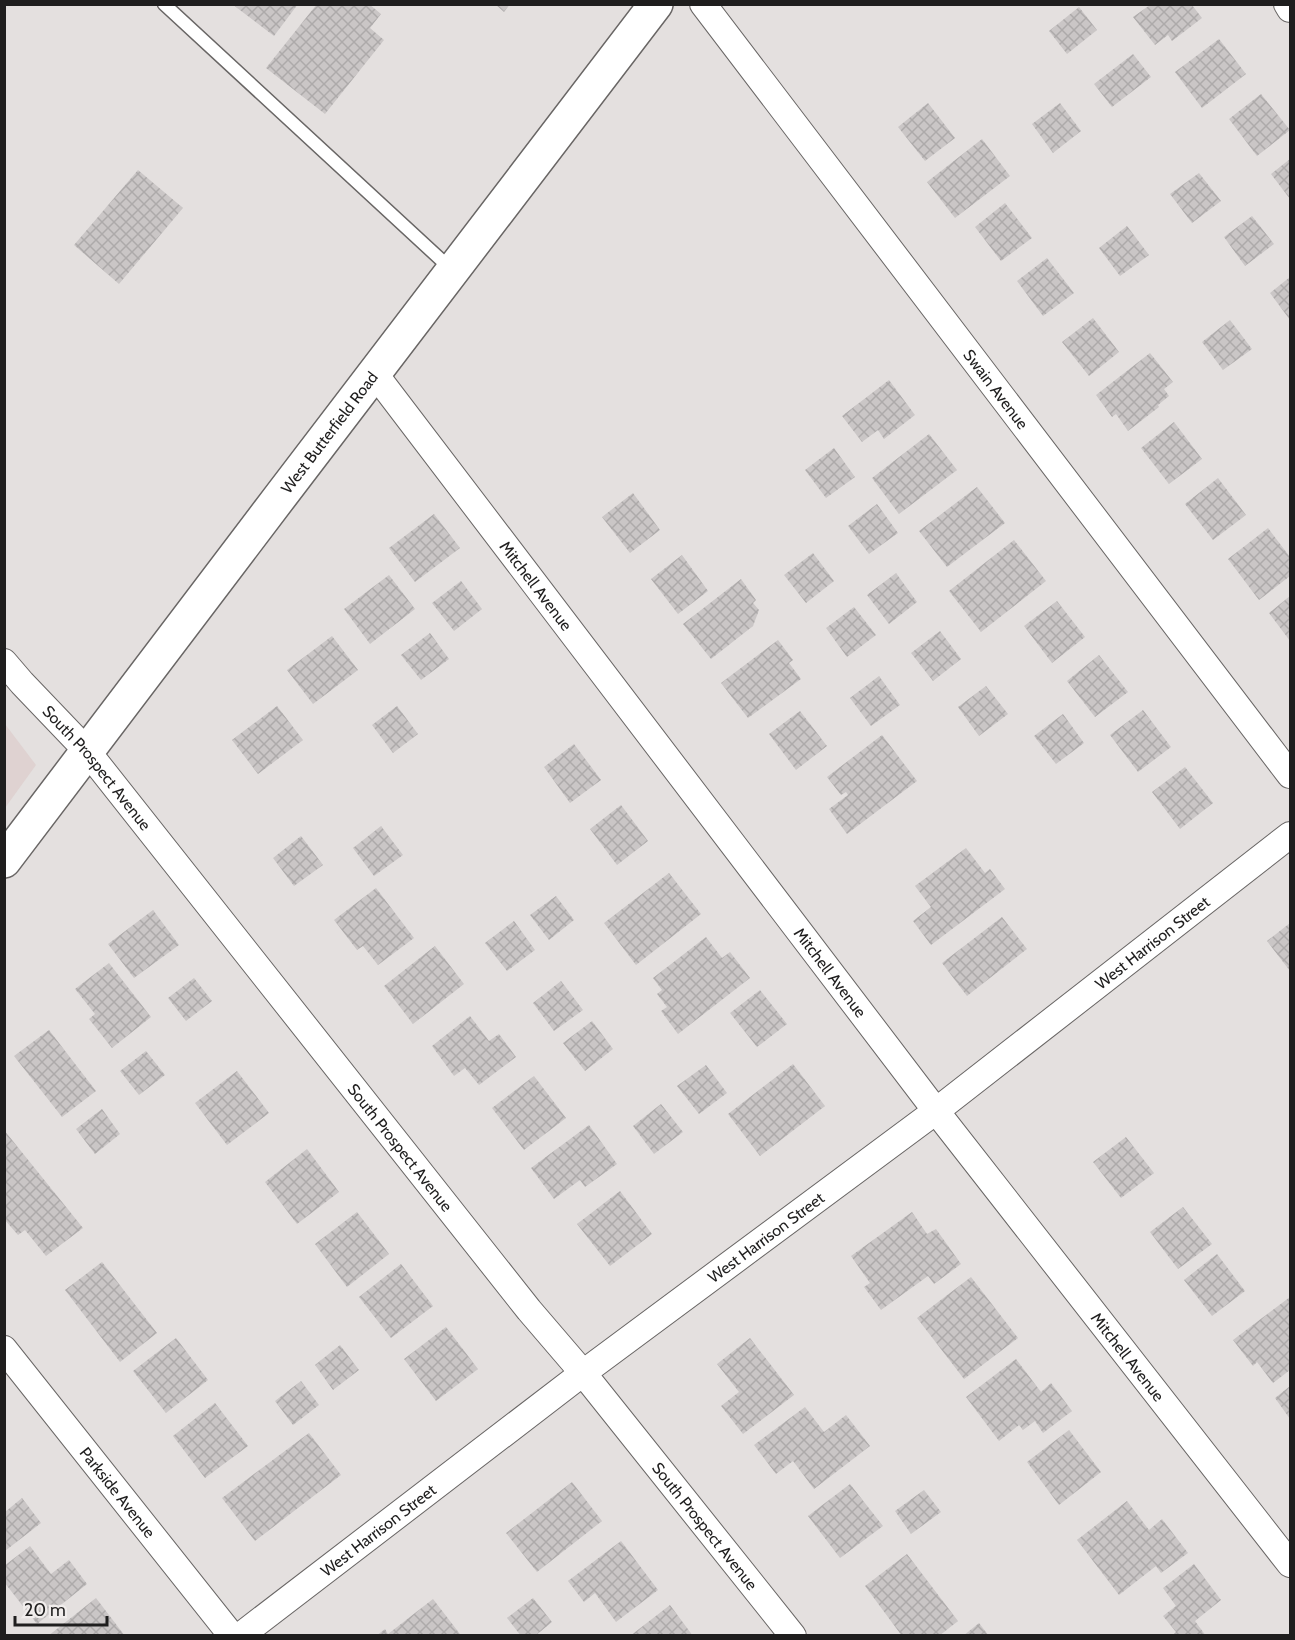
<svg xmlns="http://www.w3.org/2000/svg" width="1295" height="1640" font-family="Cabin,sans-serif">
<defs>
<pattern id="building-cross-hatch" width="8" height="8" patternUnits="userSpaceOnUse" patternTransform="scale(1.5)"><rect width="8" height="8" fill="#cac6c6"/><path d="M0 0l8 8M0 8l8-8" fill="none" stroke="#adaaaa"/></pattern>
</defs>
<rect width="100%" height="100%" fill="#e4e0df"/>
<!-- built -->
<path fill="#dfd2d1" d="M5,724l31,41 -31,43z"/>
<!-- building -->
<path fill="url(#building-cross-hatch)" d="M232,4h66l-24,32z
M317,4h52l12,10 -11,14 14,12 -59,74 -59,-46z
M495,4h15l-6,8z
M1150,5h42l10,13 -30,23 -4,-6 -13,10 -22,-28z
M1079,7l18,23 -30,24 -18,-23z
M1219,39l27,35 -44,34 -27,-36z
M1133,54l18,23 -39,30 -18,-23z
M1261,94l29,36 -33,26 -28,-37z
M928,103l27,35 -30,23 -27,-34z
M1060,103l21,28 -28,22 -21,-29z
M982,139l28,37 -55,42 -28,-36z
M1290,159v40l-19,-25z
M138,170l45,38 -64,76 -45,-39z
M1199,173l22,28 -29,22 -22,-29z
M1005,203l27,35 -31,23 -26,-34z
M1252,216l22,28 -29,22 -21,-29z
M1127,226l22,29 -29,21 -21,-28z
M1047,258l27,35 -31,23 -26,-35z
M1290,277v43l-20,-27z
M1093,318l26,34 -30,24 -27,-34z
M1230,320l22,29 -29,21 -21,-28z
M1150,353l23,29 -9,7 5,7 -11,9 1,2 -31,24 -12,-17 -4,3 -16,-22z
M889,380l26,35 -31,24 -6,-9 -16,12 -20,-26z
M1174,422l28,37 -33,25 -28,-36z
M929,434l28,36 -58,44 -27,-36z
M834,448l21,29 -29,21 -21,-28z
M1218,478l28,37 -33,25 -28,-36z
M977,487l28,36 -58,44 -28,-36z
M633,493l27,37 -30,23 -28,-36z
M877,504l21,29 -29,21 -21,-28z
M434,514l26,34 -45,34 -26,-34z
M1268,528l22,29v19l-31,24 -31,-41z
M1014,540l32,41 -65,51 -32,-41z
M813,553l21,28 -28,22 -22,-28z
M682,555l26,36 -30,23 -27,-35z
M896,573l21,29 -28,22 -22,-29z
M389,575l26,34 -45,35 -26,-35z
M741,579l15,21 -3,3 6,7 -6,16 -42,33 -28,-35z
M461,581l21,28 -28,22 -22,-28z
M1290,596v45l-21,-28z
M1057,601l28,36 -33,26 -28,-37z
M854,607l22,28 -29,22 -21,-29z
M940,631l21,28 -28,22 -22,-28z
M430,633l19,26 -28,21 -20,-25z
M332,636l26,34 -45,34 -26,-34z
M778,640l15,20 -4,3 12,16 -53,39 -27,-35z
M1099,655l29,37 -33,25 -28,-36z
M879,676l21,29 -29,21 -21,-28z
M986,686l22,28 -29,22 -21,-29z
M277,706l26,34 -45,34 -26,-34z
M397,706l21,28 -25,19 -21,-28z
M1143,710l28,37 -33,25 -28,-37z
M800,711l27,35 -31,24 -27,-36z
M1063,714l21,29 -28,21 -22,-28z
M882,735l35,46 -70,53 -18,-25 19,-14 -2,-3 -5,3 -14,-18z
M574,744l27,36 -31,23 -26,-36z
M1185,767l28,36 -33,26 -28,-37z
M621,805l27,36 -31,24 -27,-36z
M381,826l22,29 -29,21 -21,-28z
M301,836l22,29 -29,21 -21,-28z
M966,848l19,25 5,-4 15,20 -74,56 -18,-24 18,-14 -16,-21z
M669,873l32,41 -65,51 -32,-42z
M376,888l38,50 -36,27 -15,-19 -6,4 -23,-30z
M556,896l18,24 -25,20 -19,-25z
M153,910l26,35 -45,33 -26,-34z
M1002,917l25,32 -60,47 -25,-33z
M514,921l21,29 -28,21 -22,-28z
M1290,923v48l-23,-30z
M706,937l16,21 8,-6 20,26 -72,56 -17,-23 6,-4 -10,-13 5,-4 -9,-12z
M435,946l29,38 -51,40 -29,-38z
M109,963l42,54 -39,31 -23,-29 6,-5 -20,-25z
M194,978l18,23 -26,20 -18,-23z
M561,981l22,29 -29,21 -21,-28z
M760,990l27,34 -30,23 -27,-34z
M470,1016l19,25 10,-7 17,23 -37,28 -14,-17 -11,8 -22,-30z
M592,1021l21,28 -28,22 -22,-28z
M49,1030l47,61 -34,26 -48,-61z
M146,1051l19,24 -26,20 -19,-24z
M793,1064l32,42 -65,50 -32,-42z
M706,1065l21,28 -28,21 -22,-28z
M237,1071l32,42 -42,32 -32,-42z
M534,1076l32,42 -42,32 -32,-42z
M661,1104l22,28 -29,22 -21,-28z
M102,1109l18,25 -25,20 -19,-25z
M589,1125l28,39 -32,23 -5,-7 -26,19 -23,-31z
M4,1130l79,98 -37,28 -21,-26 -7,5 -14,-16z
M1126,1137l28,36 -33,25 -28,-36z
M307,1149l32,43 -42,32 -32,-42z
M620,1191l32,43 -42,32 -33,-42z
M1183,1207l29,37 -34,25 -28,-37z
M357,1212l32,42 -42,33 -32,-43z
M912,1212l15,22 9,-5 25,35 -27,20 -6,-8 -47,34 -17,-23 6,-4 -19,-27z
M1217,1254l28,37 -33,25 -28,-36z
M102,1262l55,71 -37,29 -55,-72z
M401,1264l32,42 -42,32 -32,-41z
M971,1277l47,61 -54,41 -47,-61z
M1290,1297v73l-17,13 -16,-21 -4,4 -20,-26z
M446,1327l32,42 -42,32 -32,-42z
M176,1338l32,42 -42,33 -33,-42z
M750,1338l44,57 -51,39 -22,-28 18,-14 -22,-28z
M340,1345l19,25 -26,20 -18,-25z
M1016,1359l25,33 10,-9 21,28 -29,22 -8,-12 -12,9 -4,-5 -20,16 -33,-44z
M301,1381l18,24 -26,20 -18,-24z
M1290,1386v33l-15,-21z
M215,1403l33,43 -43,32 -32,-42z
M805,1407l19,25 22,-17 24,31 -56,43 -21,-28 -17,13 -22,-29z
M1069,1430l32,42 -42,33 -32,-43z
M309,1433l32,42 -86,66 -33,-43z
M572,1482l30,39 -65,51 -31,-39z
M850,1484l33,42 -43,32 -32,-42z
M924,1490l17,22 -30,22 -16,-23z
M22,1498l19,25 -36,28v-39z
M1127,1501l22,29 13,-11 26,34 -27,20 -5,-7 -37,29 -42,-55z
M621,1541l37,49 -42,32 -21,-29 -11,9 -16,-21z
M30,1546l21,28 18,-14 18,24 -50,40 -33,-42v-16z
M907,1554l51,67 -19,15h-37l-37,-50z
M1194,1564l27,36 -26,21 11,15h-34l4,-4 -13,-16 13,-10 -13,-18z
M96,1598l29,38h-77z
M533,1598l19,24 -17,14h-14l-14,-18z
M433,1599l27,35 -2,2h-82l9,-7 3,5z
M670,1605l23,31h-63z
M979,1623l10,13h-26z"/>
<g fill="none" stroke-linecap="round" stroke-linejoin="round">
<!-- lane casing -->
<g stroke="#696665" stroke-width="15">
<path id="lane" d="M164,4l287,265"/>
</g>
<!-- street casing -->
<g stroke="#696665" stroke-width="28">
<g id="street">
<path id="s1" d="M703,4l587,771"/>
<path d="M1287,4l3,5"/>
<path id="s2" d="M375,374l561,737 354,453"/>
<path id="s3" d="M4,662l18,21 65,68 442,559 54,63 210,263"/>
<path id="s4" d="M4,1349l228,287"/>
<path id="s5" d="M240,1636l343,-263 353,-262 354,-276"/>
</g>
</g>
<!-- secondary casing -->
<g stroke="#696665" stroke-width="36">
<g id="secondary">
<path id="s6" d="M4,861c216,-287 434,-571 652,-857"/>
</g>
</g>
<!-- lane -->
<use href="#lane" stroke="#fff" stroke-width="12"/>
<!-- street -->
<use href="#street" stroke="#fff" stroke-width="26"/>
<!-- secondary -->
<use href="#secondary" stroke="#fff" stroke-width="33"/>
</g>
<g text-anchor="middle" dominant-baseline="central" stroke-width="5" stroke-linejoin="round" paint-order="stroke">
<!-- street labels -->
<g font-size="16" fill="#1f1e1e" stroke="#f1edec">
<text stroke="none"><textPath href="#s1" startOffset="484">Swain Avenue</textPath></text>
<text stroke="none"><textPath href="#s6" startOffset="538">West Butterfield Road</textPath></text>
<text stroke="none"><textPath href="#s2" startOffset="266">Mitchell Avenue</textPath></text>
<text stroke="none"><textPath href="#s3" startOffset="141">South Prospect Avenue</textPath></text>
<text stroke="none"><textPath href="#s5" startOffset="1146">West Harrison Street</textPath></text>
<text stroke="none"><textPath href="#s2" startOffset="752">Mitchell Avenue</textPath></text>
<text stroke="none"><textPath href="#s3" startOffset="627">South Prospect Avenue</textPath></text>
<text stroke="none"><textPath href="#s5" startOffset="660">West Harrison Street</textPath></text>
<text stroke="none"><textPath href="#s2" startOffset="1238">Mitchell Avenue</textPath></text>
<text stroke="none"><textPath href="#s4" startOffset="183">Parkside Avenue</textPath></text>
<text stroke="none"><textPath href="#s3" startOffset="1113">South Prospect Avenue</textPath></text>
<text stroke="none"><textPath href="#s5" startOffset="174">West Harrison Street</textPath></text>
</g>
</g>
<!-- border -->
<rect width="1295" height="1640" fill="none" stroke="#1f1e1e" stroke-width="12"/>
<!-- scale -->
<path d="M15 1616v9h92v-9" fill="none" stroke="#1f1e1e" stroke-width="3"/>
<text x="24" y="1616" font-size="18" fill="#1f1e1e" stroke="#f1edec" stroke-width="4.5" paint-order="stroke">20 m</text>
</svg>
